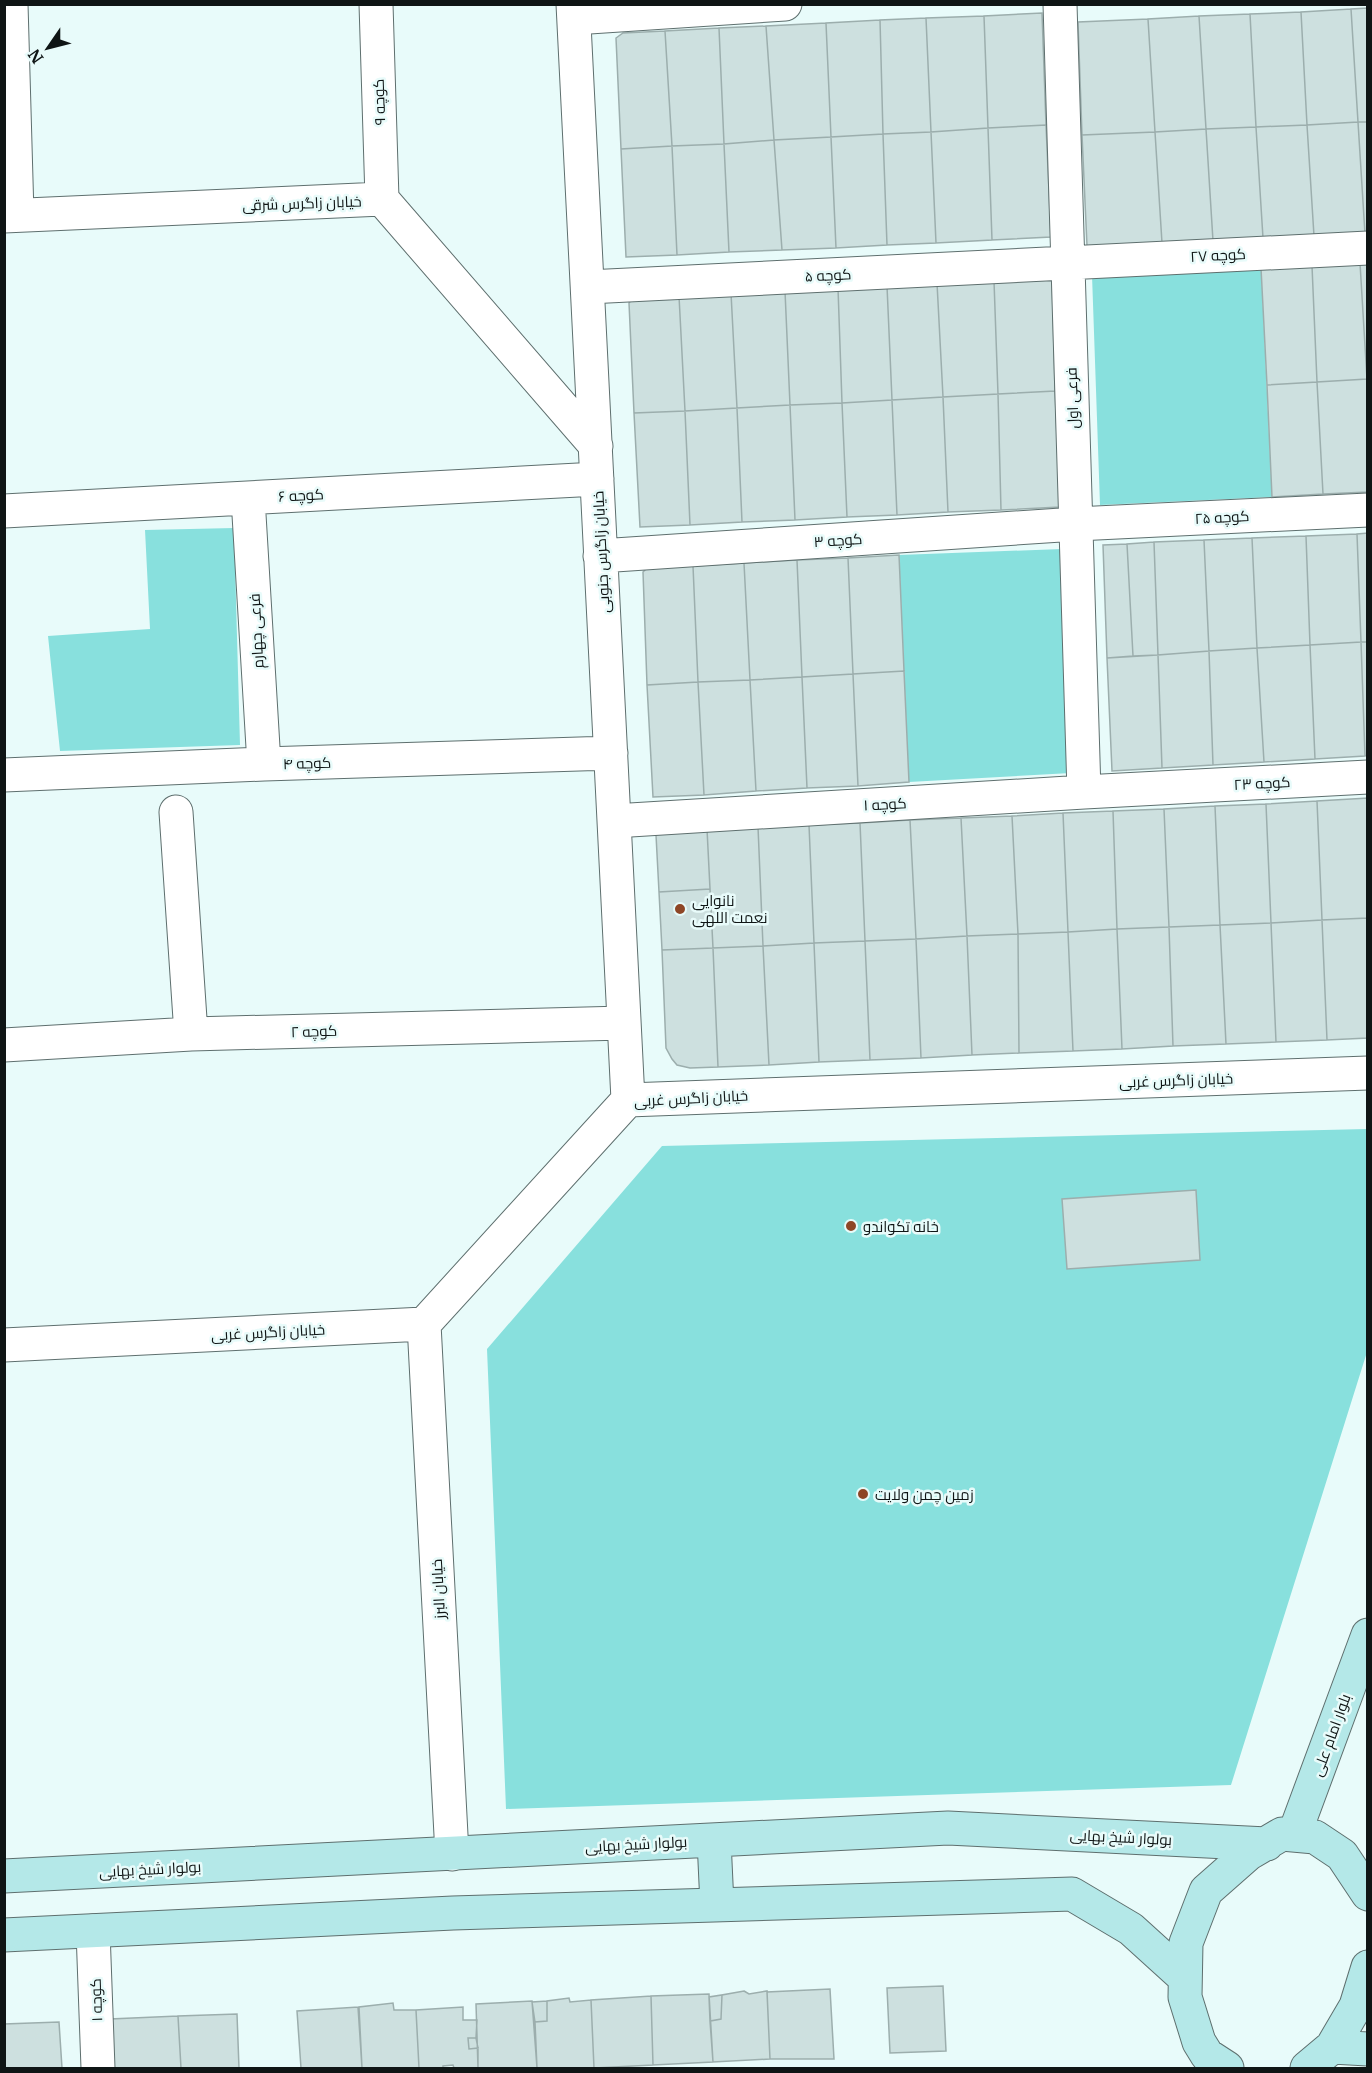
<svg xmlns="http://www.w3.org/2000/svg" width="1372" height="2073" font-family="Merriweather,Cairo,serif">
<rect width="100%" height="100%" fill="#e8fbfa"/>
<!-- green -->
<path fill="#88e0dd" d="M1261,268l11,229 -172,8 -8,-230z
M234,528l6,217 -180,6 -12,-115 102,-7 -5,-99z
M1062,549l9,224 -162,9 -10,-227z
M1367,1129v223l-136,433 -725,24 -19,-460 175,-203z"/>
<!-- building -->
<path fill="#cde0df" stroke="#9caead" stroke-width="1.5" d="M1368,8v114h-10l-7,-113z
M1351,9l7,113 -51,3 -6,-113z
M1301,12l6,113 -51,2 -6,-113z
M1042,13l4,112 -58,3 -4,-112z
M1250,14l6,113 -50,2 -7,-113z
M984,16l4,112 -57,4 -5,-114z
M1199,16l7,113 -51,3 -7,-113z
M926,18l5,114 -48,2 -3,-114z
M1148,19l7,113 -73,3 -4,-113z
M880,20l3,114 -52,3 -5,-114z
M826,23l5,114 -57,3 -8,-114z
M766,26l8,114 -50,4 -5,-116z
M719,28l5,116 -52,2 -7,-115z
M665,31l7,115 -51,3 -5,-111 7,-5z
M1358,122h10v112h-3z
M1358,122l7,112 -51,2 -7,-111z
M1046,125l5,112 -59,3 -4,-112z
M1307,125l7,111 -51,2 -7,-111z
M1256,127l7,111 -50,3 -7,-112z
M988,128l4,112 -56,3 -5,-111z
M1206,129l7,112 -51,2 -7,-111z
M931,132l5,111 -49,2 -4,-111z
M1155,132l7,111 -75,3 -5,-111z
M883,134l4,111 -51,3 -5,-111z
M831,137l5,111 -54,2 -8,-110z
M774,140l8,110 -53,2 -5,-108z
M724,144l5,108 -52,3 -5,-109z
M672,146l5,109 -51,2 -5,-108z
M1360,263h8v116h-1z
M1360,263l7,116 -50,3 -5,-116z
M1312,266l5,116 -50,3 -6,-117z
M1052,278l3,113 -57,3 -4,-113z
M994,281l4,113 -55,3 -6,-114z
M937,283l6,114 -51,3 -5,-114z
M887,286l5,114 -50,3 -4,-115z
M838,288l4,115 -52,2 -5,-114z
M785,291l5,114 -53,3 -6,-115z
M731,293l6,115 -52,3 -6,-115z
M679,296l6,115 -51,2 -5,-110 3,-4z
M1367,379l1,113 -45,2 -6,-112z
M1317,382l6,112 -51,3 -5,-112z
M1055,391l5,116 -59,3 -3,-116z
M998,394l3,116 -53,2 -5,-115z
M943,397l5,115 -51,3 -5,-115z
M892,400l5,115 -50,2 -5,-114z
M842,403l5,114 -52,3 -5,-115z
M790,405l5,115 -53,2 -5,-114z
M737,408l5,114 -52,3 -5,-114z
M685,411l5,114 -50,2 -6,-114z
M1368,533v109h-7l-4,-108z
M1357,534l4,108 -51,3 -4,-109z
M1306,536l4,109 -53,3 -5,-110z
M1252,538l5,110 -48,3 -5,-111z
M1204,540l5,111 -51,4 -4,-113z
M1154,542l4,113 -25,1 -6,-112z
M1127,544l6,112 -26,2 -4,-113z
M899,555l5,116 -51,3 -5,-116z
M848,558l5,116 -51,3 -5,-117z
M797,560l5,117 -52,3 -6,-117z
M744,563l6,117 -52,2 -5,-116z
M693,566l5,116 -51,3 -4,-113 4,-4z
M1361,642l4,114 -50,3 -5,-114z
M1361,642h7v113l-3,1z
M1310,645l5,114 -51,3 -7,-114z
M1257,648l7,114 -51,3 -4,-114z
M1209,651l4,114 -51,3 -4,-113z
M1158,655l4,113 -50,3 -5,-113z
M904,671l5,111 -51,4 -5,-112z
M853,674l5,112 -51,2 -5,-111z
M802,677l5,111 -51,3 -6,-111z
M750,680l6,111 -52,4 -6,-113z
M698,682l6,113 -51,2 -6,-112z
M1368,798v120l-46,2 -5,-119z
M1317,801l5,119 -51,3 -5,-119z
M1266,804l5,119 -51,2 -5,-119z
M1215,806l5,119 -51,2 -5,-118z
M1164,809l5,118 -52,2 -4,-118z
M1113,811l4,118 -49,3 -5,-119z
M1063,813l5,119 -50,2 -6,-118z
M1012,816l6,118 -51,2 -6,-118z
M961,818l6,118 -51,3 -6,-119z
M910,820l6,119 -51,2 -5,-118z
M860,823l5,118 -51,2 -5,-118z
M809,825l5,118 -51,3 -5,-119z
M758,827l5,119 -50,2 -6,-119z
M707,829l3,60 -51,3 -3,-57 5,-3z
M710,889l3,59 -51,2 -3,-58z
M1368,918v120l-41,2 -5,-120z
M1322,920l5,120 -51,2 -5,-119z
M1271,923l5,119 -50,2 -6,-119z
M1220,925l6,119 -53,2 -4,-119z
M1169,927l4,119 -51,3 -5,-120z
M1117,929l5,120 -49,2 -5,-119z
M1068,932l5,119 -54,2 -1,-119z
M1018,934l1,119 -47,2 -5,-119z
M967,936l5,119 -51,3 -5,-119z
M916,939l5,119 -51,2 -5,-119z
M865,941l5,119 -51,2 -5,-119z
M814,943l5,119 -50,3 -6,-119z
M763,946l6,119 -51,2 -5,-119z
M713,948l5,119 -28,1 -13,-3 -5,-6 -6,-11 -4,-98z
M1196,1190l4,70 -133,9 -5,-70z
M943,1986l3,65 -56,2 -3,-65z
M830,1989l4,70h-64l-3,-67z
M744,1991l5,3 18,-3 3,68 -57,3 -3,-41 11,-2 1,-24z
M709,1994l4,68 -60,3 -2,-69z
M722,1995l-1,24 -11,2 -1,-24z
M651,1996l2,69 -59,3 -3,-68z
M569,1998l1,4 21,-2 3,68h-57l-2,-46 12,-1v-20z
M532,2001l5,67h-59l-2,-64z
M547,2001v20l-12,1 -3,-20z
M393,2003l1,7h22l3,58h-57l-3,-61z
M358,2007l4,61h-61l-4,-57z
M463,2007v13h14l-1,18h-8l1,11 9,-1v20h-24l-1,-3 -10,1v2h-24l-3,-58z
M237,2014l2,54h-58l-3,-52z
M178,2016l3,52h-69l-2,-49z
M59,2022l3,46h-58v-44z
M468,2038h8l2,10 -9,1z"/>
<g fill="none" stroke-linecap="round" stroke-linejoin="round">
<!-- street casing -->
<g stroke="#5e6f6e" stroke-width="35">
<path id="street" d="M11,4l6,211
M376,4l6,195
M573,4l55,1096
M1060,4l24,788
M574,18l211,-14
M4,216l378,-17 214,247
M588,287l780,-39
M248,498l16,266
M4,511l593,-32
M600,556l476,-32 292,-14
M4,775l260,-11 347,-11
M176,812l15,222
M614,821l470,-29 284,-15
M4,1045l187,-11 433,-11
M424,1324l28,530
M4,1345l420,-21 204,-224 740,-27
M93,1931l5,137"/>
</g>
<!-- secondary casing -->
<g stroke="#5e6f6e" stroke-width="35">
<path id="secondary" d="M1294,1835l74,-200
M714,1840l3,65
M4,1876l944,-48 319,16
M4,1935l449,-22 619,-19 59,35 54,49
M1332,2047l36,2
M1227,2068l-20,-13 -8,-13 -14,-45 1,-54 20,-52 42,-37 34,-20 33,3 27,18 26,39
M1307,2068l25,-21 24,-41 12,-39"/>
</g>
<!-- street -->
<use href="#street" stroke="#fff" stroke-width="33"/>
<!-- secondary -->
<use href="#secondary" stroke="#b4e8e8" stroke-width="33"/>
</g>
<!-- markers -->
<g fill="#8e4626" stroke="#e8fbfa" stroke-width="2">
<circle cx="680" cy="909" r="6"/>
<circle cx="851" cy="1226" r="6"/>
<circle cx="863" cy="1494" r="6"/>
</g>
<g text-anchor="middle" dominant-baseline="central" stroke-width="5" stroke-linejoin="round" paint-order="stroke">
<!-- street labels -->
<g font-size="15" fill="#0f1515" stroke="#e8fbfa">
<text transform="translate(379 102) rotate(-92)">کوچه ۹</text>
<text transform="translate(302 203) rotate(-2)">خیابان زاگرس شرقی</text>
<text transform="translate(1218 255) rotate(-3)">۲۷ کوچه</text>
<text transform="translate(828 275) rotate(-3)">۵ کوچه</text>
<text transform="translate(1072 398) rotate(-92)">فرعی اول</text>
<text transform="translate(301 495) rotate(-3)">کوچه ۶</text>
<text transform="translate(1222 517) rotate(-3)">کوچه ۲۵</text>
<text transform="translate(838 540) rotate(-4)">کوچه ۳</text>
<text transform="translate(601 552) rotate(-93)">خیابان زاگرس جنوبی</text>
<text transform="translate(256 631) rotate(-93)">فرعی چهارم</text>
<text transform="translate(307 763) rotate(-2)">کوچه ۴</text>
<text transform="translate(1262 783) rotate(-3)">کوچه ۲۳</text>
<text transform="translate(885 804) rotate(-3)">کوچه ۱</text>
<text transform="translate(314 1031) rotate(-2)">کوچه ۲</text>
<text transform="translate(1176 1080) rotate(-2)">خیابان زاگرس غربی</text>
<text transform="translate(691 1098) rotate(-3)">خیابان زاگرس غربی</text>
<text transform="translate(268 1332) rotate(-3)">خیابان زاگرس غربی</text>
<text transform="translate(438 1589) rotate(-93)">خیابان البرز</text>
<text transform="translate(1331 1735) rotate(-70)">بلوار امام علی</text>
<text transform="translate(1121 1837) rotate(3)">بولوار شیخ بهایی</text>
<text transform="translate(636 1844) rotate(-3)">بولوار شیخ بهایی</text>
<text transform="translate(150 1869) rotate(-3)">بولوار شیخ بهایی</text>
<text transform="translate(96 2000) rotate(-92)">کوچه ۱</text>
</g>
<!-- poi labels -->
<g font-size="15" fill="#0f1515" stroke="#e8fbfa" text-anchor="start">
<text x="692" y="900">نانوایی<tspan x="692" dy="17">نعمت اللهی</tspan></text>
<text x="863" y="1226">خانه تکواندو</text>
<text x="875" y="1494">زمین چمن ولایت</text>
</g>
</g>
<!-- border -->
<rect width="1372" height="2073" fill="none" stroke="#0f1515" stroke-width="12"/>
<!-- north arrow -->
<g transform="translate(48 48) rotate(235)" stroke="#e8fbfa" stroke-width="4.5" paint-order="stroke">
<path d="M0-4.5L10 22L0 15L-10 22Z" fill="#0f1515"/>
<text y="-9" font-size="16" font-weight="bold" text-anchor="middle" fill="#0f1515">N</text>
</g>
</svg>
